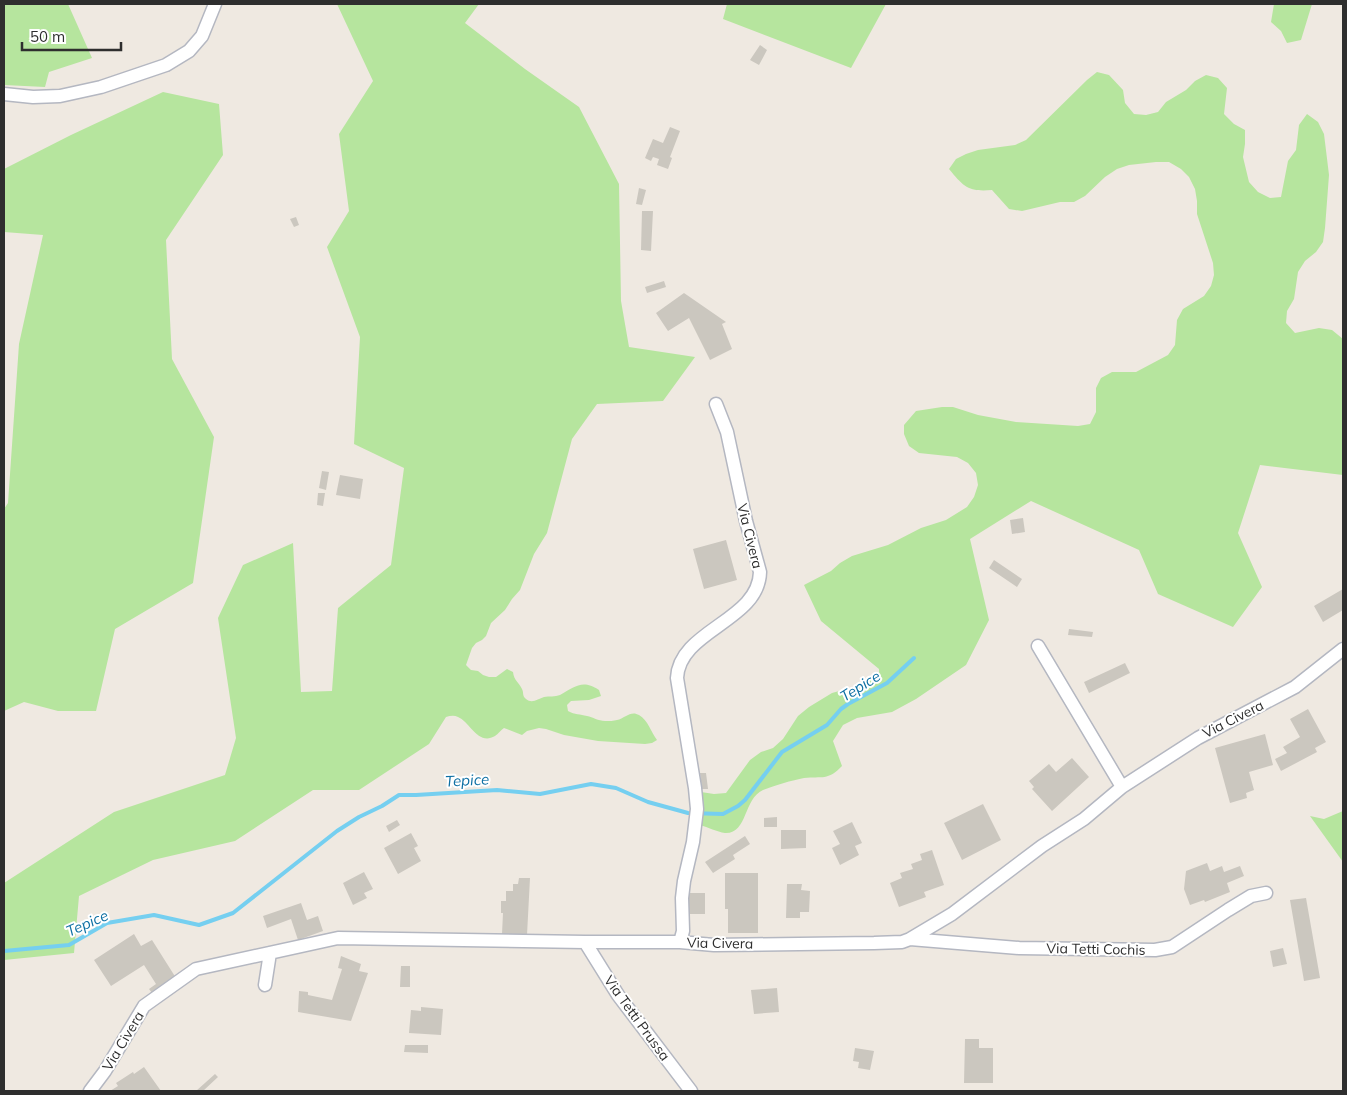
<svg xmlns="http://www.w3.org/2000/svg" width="1347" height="1095" font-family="Mulish,sans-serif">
<rect width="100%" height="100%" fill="#efe9e1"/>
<!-- green -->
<path fill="#b6e59e" d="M4,4h64l24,54 -43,14 -4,15 -41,-2z
M337,4h142l-14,19 60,46 54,38 40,77 2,117 8,46 66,10 -32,44 -66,3 -25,35 -25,94 -13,21 -14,36 -8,9 -7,11 -14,13 -5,13 -4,4 -6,3 -4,5 -6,17 5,5 7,1 5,4 6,2h7l11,-8 6,3c1,9 6,10 9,17 2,4 0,7 4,10 6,5 12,0 18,-2 5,-1 11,0 16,-2 15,-8 22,-16 39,-5l2,6 -12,4 -18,1 -4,4 1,6c7,4 12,3 19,5 6,1 11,5 18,5 4,0 9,0 12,-1 8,-2 14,-10 22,-5 9,5 12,17 18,25l-5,3 -7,1 -47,-3 -34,-6 -18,-6 -7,-1 -12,3 -5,4 -18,-7c-3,2 -6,6 -9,8 -17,10 -25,-14 -37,-19 -4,-2 -8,-1 -12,0l-17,27 -70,46h-46l-78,51 -82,19 -74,36 -5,57 -70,7v-77l110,-71 111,-37 11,-37 -18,-120 25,-53 50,-22 8,149 31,-1 6,-83 53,-43 13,-97 -50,-24 6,-107 -33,-90 22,-36 -10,-77 34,-53z
M727,4h159l-35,64 -128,-49z
M1274,4h38l-11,36 -14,3 -6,-12 -10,-9z
M1097,72l12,3 14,15 2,13 9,11 12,1 12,-3 8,-10 20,-12 9,-9 11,-6 12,3 9,10 -3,26 10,10 11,6v14l-2,13 6,25 9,10 12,6 11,-1 7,-36 8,-11 3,-25 8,-11 11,8 6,12 5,41 -4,53 -2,14 -7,10 -11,9 -7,11 -4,27 -7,12 -1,12 9,10 24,-5 13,2 11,9v136l-83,-10 -22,68 24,54 -29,40 -75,-33 -19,-44 -108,-49 -61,38 19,81 -23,45 -50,34 -24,13 -35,6 -14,7 -10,16 9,25c-14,15 -20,10 -38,12 -11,2 -31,8 -41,12 -20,9 -15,44 -38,43 -8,-1 -17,-6 -25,-8l1,-33 13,2 12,-1 24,-33 11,-8 12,-4 10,-9 15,-23 11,-9 23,-14 25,-7 22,-11v-6l-58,-48 -17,-36 27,-14 9,-8 12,-7 36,-11 33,-17 25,-8 21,-13 7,-10 4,-12 -2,-12 -8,-10 -11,-6 -38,-4 -10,-7 -5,-12v-9l12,-14 26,-4h11l25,8 38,7 62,4 12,-2 6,-12v-24l5,-10 11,-6h24l32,-17 7,-10 2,-25 6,-11 21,-13 7,-10 3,-11 -1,-12 -16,-49v-13l-2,-12 -6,-12 -8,-8 -12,-7h-13l-27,3 -12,4 -12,8 -20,19 -11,6h-14l-38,9 -13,-2 -17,-19c-24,2 -28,-3 -43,-21l7,-10 10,-5 12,-4 37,-5 11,-5 61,-60z
M163,92l56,12 4,51 -57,85 6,119 42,78 -21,146 -78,46 -19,82h-38l-34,-9 -20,9v-202l4,-6 11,-159 24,-109 -39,-3v-63l67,-34z
M1343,811v51l-33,-46 14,3z"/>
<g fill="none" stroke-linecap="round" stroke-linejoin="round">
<!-- stream -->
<path stroke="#75cff0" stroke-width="4" d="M4,951l65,-6 38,-22 47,-8 45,10 34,-12 104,-82 22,-14 23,-11 17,-11h17l81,-5 43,4 51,-10 25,4 32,14 40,11 35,1 15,-8 7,-6 37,-48 45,-27 14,-16 7,-5 39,-21 27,-25"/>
</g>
<!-- building -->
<path fill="#cbc7bf" d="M760,45l7,5 -8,15 -9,-5z
M670,127l10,4 -10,26 2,1 -4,11 -11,-4 2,-6 -6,-2 -2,4 -6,-3 8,-19 10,4z
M639,188l7,2 -4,15 -6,-1z
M642,211h11l-2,40 -10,-1z
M296,217l3,8 -5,2 -4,-8z
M664,281l2,6 -19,6 -2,-6z
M684,293l42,29 -4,2 10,25 -22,11 -21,-42 -21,13 -12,-18z
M322,471l7,1 -3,18 -7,-2z
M340,475l23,4 -3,20 -24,-4z
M318,493h7l-2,13 -6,-1z
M1023,518l2,14 -13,2 -2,-14z
M726,540l11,40 -33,9 -11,-40z
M994,560l28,19 -5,8 -28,-19z
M1343,589v21l-20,12 -9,-16z
M1069,629l24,3 -1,5 -24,-2z
M1125,663l5,10 -41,20 -5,-11z
M1308,709l18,33 -11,6 2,4 -36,19 -6,-12 12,-6 -4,-6 17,-10 -10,-18z
M1265,734l8,31 -24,7 5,18 -8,3 1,5 -17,5 -15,-55z
M1072,758l17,19 -37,34 -20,-22 2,-2 -5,-6 20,-17 7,8z
M700,773h6l2,16h-6z
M983,804l18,36 -39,20 -18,-37z
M777,817v10h-13v-9z
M397,820l3,5 -11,7 -3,-6z
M852,822l10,21 -7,3 4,9 -19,10 -8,-17 8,-4 -7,-13z
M781,830h25v18l-25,1z
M411,833l7,13 -4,2 7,13 -23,13 -14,-26z
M745,836l5,8 -17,11 2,4 -22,14 -8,-11z
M932,850l12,35 -20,7 2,5 -27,10 -9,-24 12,-5 -2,-5 13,-4 -2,-5 11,-4 -2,-6z
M1207,863l3,8 12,-5 2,6 16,-6 4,10 -17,7 3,9 -25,10 -1,-2 -14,5 -6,-16 2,-18z
M364,872l9,17 -9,4 3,5 -14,7 -10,-22z
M725,873h33v60h-30v-24h-3z
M519,878h11l-3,57 -25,-1 1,-21h-2v-12h5v-10h7v-7h5z
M787,884h15l-1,6 9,1 -1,21h-9v6h-14z
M688,893h17v21h-17z
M1306,898l14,80 -16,3 -14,-81z
M301,903l6,17 11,-4 5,15 -25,9 -7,-21 -24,9 -4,-12z
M134,934l7,12 11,-6 24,38 -24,15 -3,-4 7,-5 -12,-19 -33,21 -17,-26z
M1283,948l4,16 -14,3 -3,-16z
M341,956l20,8 -2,7 9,2 -17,48 -53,-9 1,-21 9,1v3l24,5 10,-31 -4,-1z
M401,966h9v21h-10z
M777,988l2,24 -25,2 -3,-24z
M421,1007l22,2 -2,26 -32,-2 2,-23 10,1z
M965,1039h14v9h14v35h-29z
M405,1045h23v8l-24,-1z
M855,1048l19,3 -4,19 -12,-2 1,-6 -6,-1z
M144,1067l17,24h-51l8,-5 -2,-3 17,-11 1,2z
M215,1074l3,3 -15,14h-7z"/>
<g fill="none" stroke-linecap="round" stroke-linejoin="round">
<!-- minor casing -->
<g stroke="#b4b7c1" stroke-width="15">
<path id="minor" d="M4,94l29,3 27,-1 41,-9 65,-22 23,-14 13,-15 13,-32
M1038,646l84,141
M910,939l109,9 136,2 17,-3 56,-37 23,-14 15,-3
M585,942l33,53 73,96
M680,942l3,-11 -1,-33 2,-17 9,-39 4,-33 -2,-21 -18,-110c2,-48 82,-57 83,-106l-14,-51 -19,-89 -11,-28
M265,985l5,-32
M90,1091l15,-20 39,-65 52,-37 142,-31 247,4h95l34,3 160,-2 28,-1 8,-3 42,-25 90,-68 42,-27 38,-32 76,-49 97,-51 48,-38"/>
</g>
<!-- minor -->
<use href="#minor" stroke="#fff" stroke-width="12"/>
</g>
<g text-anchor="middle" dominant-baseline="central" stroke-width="4" stroke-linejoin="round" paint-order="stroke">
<!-- street labels -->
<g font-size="14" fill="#2e2e2e" stroke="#fff">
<text transform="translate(750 536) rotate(76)">Via Civera</text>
<text transform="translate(1233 719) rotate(-27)">Via Civera</text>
<text transform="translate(720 943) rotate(1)">Via Civera</text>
<text transform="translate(1096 949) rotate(1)">Via Tetti Cochis</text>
<text transform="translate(637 1018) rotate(54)">Via Tetti Prussa</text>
<text transform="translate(123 1041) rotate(-59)">Via Civera</text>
</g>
<!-- water labels -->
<g font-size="15" font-style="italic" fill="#0d6fa3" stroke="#fff">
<text transform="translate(860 686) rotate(-32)">Tepice</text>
<text transform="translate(467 780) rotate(-3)">Tepice</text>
<text transform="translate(87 923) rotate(-24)">Tepice</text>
</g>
</g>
<!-- border -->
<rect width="1347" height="1095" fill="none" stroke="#2e2e2e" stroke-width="10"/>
<!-- scale -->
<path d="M22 42v8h99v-8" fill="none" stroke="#2e2e2e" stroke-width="2.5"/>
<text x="30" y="42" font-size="15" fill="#2e2e2e" stroke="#ffffff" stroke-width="4" paint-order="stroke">50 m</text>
</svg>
